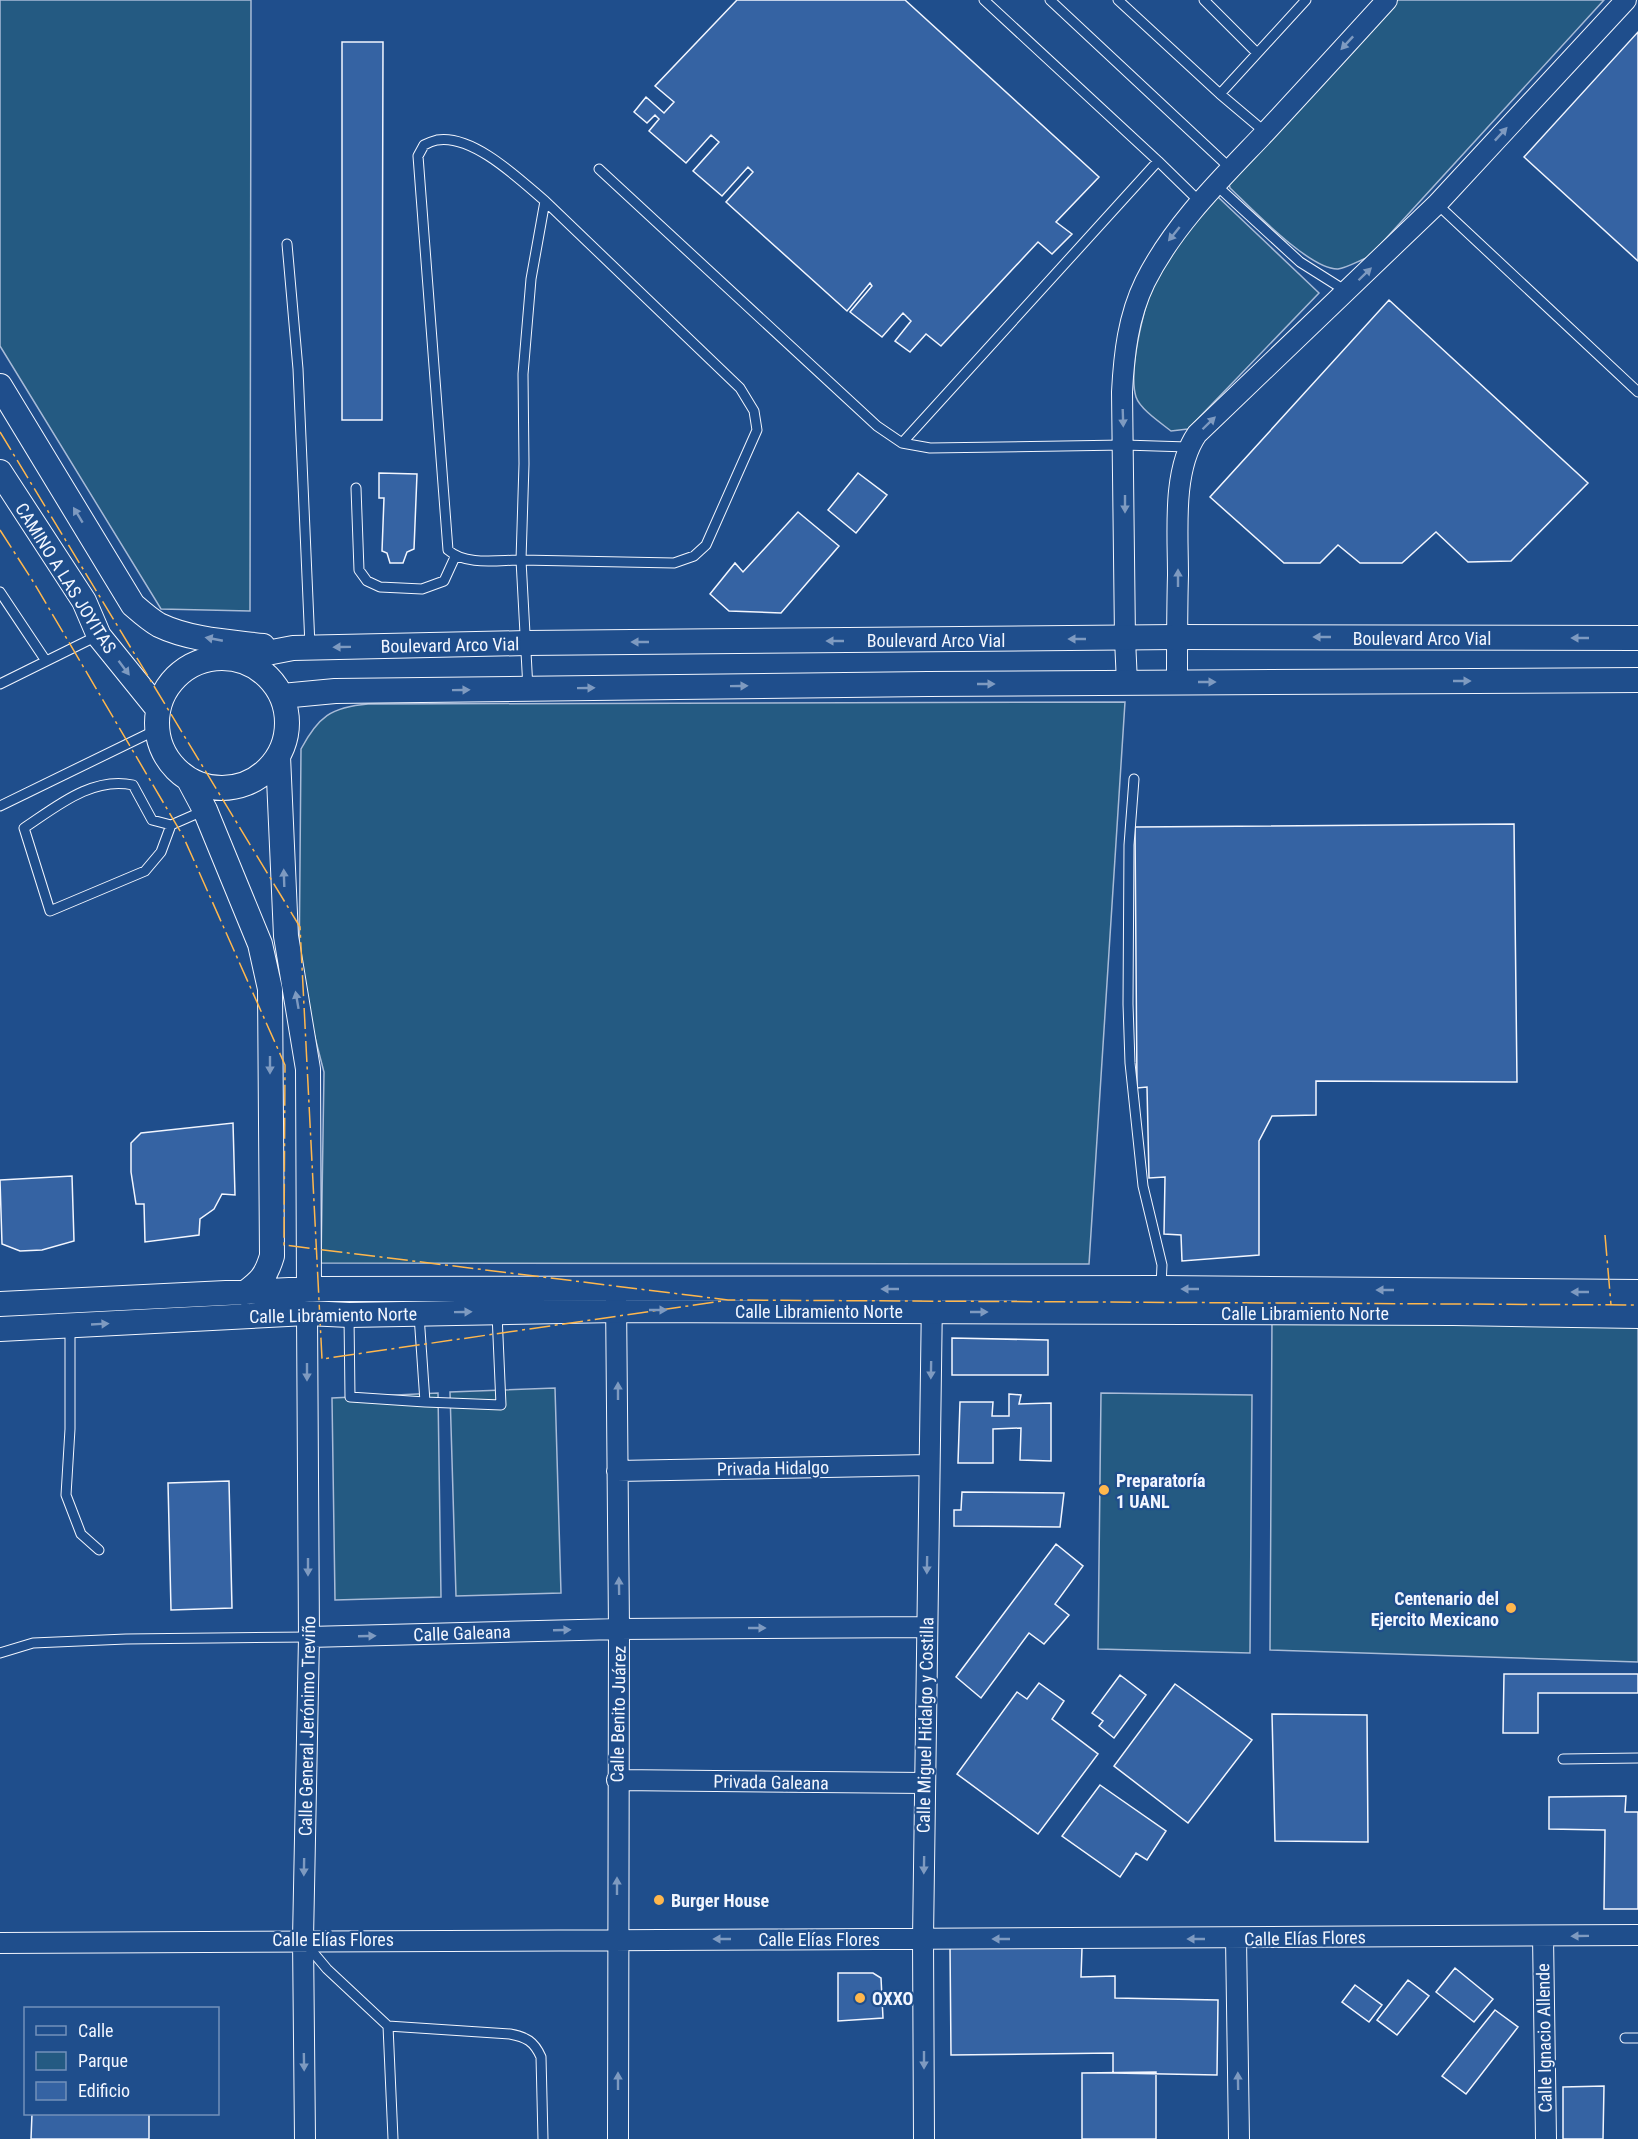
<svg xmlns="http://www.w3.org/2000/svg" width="1638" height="2139" font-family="'Roboto Condensed',sans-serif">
<rect width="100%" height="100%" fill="#1f4e8c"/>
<!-- green -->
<path fill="#245a82" stroke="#a8bbd7" stroke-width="1.5" d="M0,0h251l-1,611 -89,-2 -161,-263z
M1395,0h209l-235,257c-9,3 -22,11 -31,12 -28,1 -87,-61 -108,-81l-1,-4z
M1217,196l102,97 -131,136 -17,2c-10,-8 -31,-22 -35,-34 -10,-32 16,-128 37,-154 13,-16 29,-31 44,-47z
M1125,702l-36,562 -768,-1 3,-191 -25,-96 2,-227c17,-32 30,-42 67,-45z
M1272,1318l366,3v341l-368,-12z
M555,1388l6,205 -105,3 -6,-204z
M438,1393l3,204 -106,3 -3,-202z
M1101,1393l151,2 -2,258 -152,-4z"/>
<!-- building -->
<path fill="#3563a3" stroke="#f2f6ff" stroke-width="1.5" d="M737,0h168l194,177 -43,45 16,12 -20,20 -14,-12 -97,104 -15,-12 -16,18 -15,-11 16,-20 -8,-8 -21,24 -32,-25 22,-26 -2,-3 -23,28 -121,-109 27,-30 -5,-5 -26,29 -29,-25 26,-29 -8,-7 -25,28 -37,-32 10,-12 -4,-4 -8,8 -13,-11 12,-15 18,16 10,-11 -19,-16z
M1638,32v229l-114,-104z
M342,42h41l-1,378h-40z
M1389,300l199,183 -77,78 -43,1 -32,-30 -34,31h-42l-22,-18 -18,18h-36l-74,-66z
M379,473l38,1 -3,75 -7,3 -4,11h-13l-3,-10 -5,-2 2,-53h-5z
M858,473l29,22 -31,38 -28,-23z
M798,512l41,34 -58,67 -52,-2 -19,-17 25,-31 8,9z
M1514,824l3,258 -201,-1v34l-44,1 -13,25v114l-77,6 -1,-26 -17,-1 1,-57 -16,1 -2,-91 -10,1 -2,-261z
M233,1123l2,72 -13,-1 -8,15 -14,10 -1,16 -54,7 -1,-38h-8l-5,-32v-29l10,-10z
M72,1176l2,65 -32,9 -22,1 -18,-7 -2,-64z
M952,1338l96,2v35h-96z
M1009,1394l12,1 -2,9 32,-1v58l-31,-1 1,-32 -28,1v34h-35l2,-61h33l-1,14h17z
M229,1481l3,127 -61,2 -3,-127z
M962,1492l102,1 -4,34 -106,-1v-16h7z
M1056,1544l27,22 -28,38 14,11 -25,29 -15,-11 -48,65 -25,-21z
M1504,1674h134v19h-100v40h-35z
M1120,1675l26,20 -32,43 -15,-12 4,-5 -11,-8z
M1039,1683l25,18 -12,18 46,35 -60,80 -81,-60 60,-82 10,7z
M1175,1684l77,56 -64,83 -74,-57z
M1272,1714l95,1 1,127 -93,-1z
M1100,1785l66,46 -19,29 -11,-7 -16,24 -58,-41z
M1626,1796l-1,16h13v97h-34l1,-79 -56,-1v-32z
M950,1945l132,3 -1,29 34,-1v22l103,2 -1,75 -104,-2v-20l-162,2z
M1455,1968l38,31 -19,23 -38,-30z
M838,1973h35l8,5 2,40 -45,3z
M1408,1980l21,16 -32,39 -20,-15z
M1355,1985l27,20 -13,17 -27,-20z
M1495,2010l23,17 -52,67 -24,-18z
M1156,2072v67h-74v-66z
M1604,2086l-1,53h-40v-52z
M32,2114h117v25h-118z"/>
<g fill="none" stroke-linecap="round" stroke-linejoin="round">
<!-- service casing -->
<g stroke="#f2f6ff" stroke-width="11">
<path id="service" d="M984,0l174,161 42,41
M1050,0l181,169
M1118,0l102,94 45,38
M1204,0l53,53
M1220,94l86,-94
M599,169l278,257 25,17 28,5 194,-3 64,2
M1216,185l84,77 46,29
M1437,204l201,188
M287,244l11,125 12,277
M902,443l256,-282
M356,488l3,82 8,11 13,6 42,2 22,-8 11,-24
M0,592l46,69
M0,684l97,-48
M528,689l-7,-129c-23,0 -55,6 -73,-10l-30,-394 6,-11c4,-2 9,-4 13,-5 36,-6 82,39 108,61l195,187 14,23 3,19 -51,115 -12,11 -20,7 -153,-3 3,-96 -1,-90 8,-95 14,-78
M1134,779l-5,66 -1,159 2,59 13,123 19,79 -1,21
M0,806l156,-76
M171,825l-10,27 -16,19 -95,40 -26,-83c32,-21 68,-52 109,-43l19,35 19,5 32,-14
M419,1315l6,87
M349,1317l1,80 75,5 76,3 -4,-91
M70,1325v104l-4,66 15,39 18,16
M0,1653l33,-10 93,-4 183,-2
M1563,1759l75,-1
M306,1944l21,25 61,57 5,113
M388,2026l122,8c16,3 24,7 31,23l2,82
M1625,2038h13"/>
</g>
<!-- minor casing -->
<g stroke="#f2f6ff" stroke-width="22">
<path id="minor" d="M1177,682c0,-36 0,-72 1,-107 0,-43 -6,-105 19,-141l240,-230 189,-204
M1127,683l-2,-44 -3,-247c2,-38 6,-75 23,-110 28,-56 73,-100 116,-145 42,-45 84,-91 126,-137
M616,1296l3,333 -1,510
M617,1471l312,-6
M309,1637l310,-8 307,-2
M617,1780l308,3
M1543,1936l3,203
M1236,1938l3,201
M0,1943c546,-6 1092,-1 1638,-8
M305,2139l-2,-200 6,-302 -2,-324
M924,2139l-1,-200 9,-641"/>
</g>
<!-- tertiary casing -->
<g stroke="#f2f6ff" stroke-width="26">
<path id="tertiary" d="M0,386l133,219c8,7 17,15 26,20 31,15 71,17 104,21
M0,472l84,129 15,35 59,73
M157 723a65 65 0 1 1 130 0a65 65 0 1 1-130 0Z
M236,659l57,-11 233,-5 651,-6 461,1
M282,696l53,-5 593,-7 710,-4
M278,756l8,180 22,133 1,220
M189,780l16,30 55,134 10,45 2,267c-6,20 -11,25 -27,37
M0,1304l309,-15 852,-1 477,4
M0,1329l307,-16 42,2 269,-5 835,3 185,3"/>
</g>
<!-- service -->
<use href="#service" stroke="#1f4e8c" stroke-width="9"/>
<!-- minor -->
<use href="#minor" stroke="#1f4e8c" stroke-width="20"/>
<!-- tertiary -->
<use href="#tertiary" stroke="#1f4e8c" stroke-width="24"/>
<!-- power -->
<path stroke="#ffb74d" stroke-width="1.5" stroke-dasharray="21 4.5 3 4.5" stroke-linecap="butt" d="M0,432l300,495 22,432 400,-58
M0,530l34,53 149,253 102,229 -1,180 444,55 910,5
M1605,1235l6,70"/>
</g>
<!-- one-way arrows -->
<defs><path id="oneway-solid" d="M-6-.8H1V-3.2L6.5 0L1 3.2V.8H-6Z" transform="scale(1.5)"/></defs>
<g fill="#7e9ac0">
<use href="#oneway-solid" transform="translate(1347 43) rotate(133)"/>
<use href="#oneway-solid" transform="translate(1501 134) rotate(-47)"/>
<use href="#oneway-solid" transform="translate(1174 234) rotate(129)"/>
<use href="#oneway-solid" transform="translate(1365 274) rotate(-44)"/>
<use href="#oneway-solid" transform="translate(1123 418) rotate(88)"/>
<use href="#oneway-solid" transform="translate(1209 423) rotate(-44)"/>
<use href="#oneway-solid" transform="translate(1125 504) rotate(90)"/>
<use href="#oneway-solid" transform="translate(78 515) rotate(-121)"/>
<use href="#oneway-solid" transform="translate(1178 578) rotate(-90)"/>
<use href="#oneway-solid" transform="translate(1322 637) rotate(-180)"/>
<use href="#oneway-solid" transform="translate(1580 638) rotate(-180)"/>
<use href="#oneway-solid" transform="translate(214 639) rotate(-169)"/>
<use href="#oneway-solid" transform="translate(1077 639) rotate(180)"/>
<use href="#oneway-solid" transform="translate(835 641) rotate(180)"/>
<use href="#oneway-solid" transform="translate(640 642) rotate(180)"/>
<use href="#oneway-solid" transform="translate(342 647) rotate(179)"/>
<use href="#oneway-solid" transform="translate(124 668) rotate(53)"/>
<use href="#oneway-solid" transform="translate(1462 681)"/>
<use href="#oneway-solid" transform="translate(1207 682)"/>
<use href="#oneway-solid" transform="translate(986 684)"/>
<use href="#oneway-solid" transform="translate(739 686) rotate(-1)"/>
<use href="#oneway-solid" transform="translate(586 688) rotate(-1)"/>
<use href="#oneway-solid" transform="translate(461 690) rotate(-1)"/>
<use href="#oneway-solid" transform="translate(284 878) rotate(-92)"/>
<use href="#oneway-solid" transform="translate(297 1000) rotate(-100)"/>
<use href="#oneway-solid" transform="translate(270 1065) rotate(90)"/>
<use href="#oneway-solid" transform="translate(890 1289) rotate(180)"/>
<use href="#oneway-solid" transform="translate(1190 1289) rotate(-180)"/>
<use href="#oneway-solid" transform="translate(1385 1290) rotate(-180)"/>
<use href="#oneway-solid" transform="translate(1580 1292) rotate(-180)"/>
<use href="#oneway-solid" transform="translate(658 1310)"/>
<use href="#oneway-solid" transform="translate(463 1312) rotate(-1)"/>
<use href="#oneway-solid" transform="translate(979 1312)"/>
<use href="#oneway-solid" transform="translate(100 1324) rotate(-3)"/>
<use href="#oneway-solid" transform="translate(931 1370) rotate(91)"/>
<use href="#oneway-solid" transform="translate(307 1372) rotate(90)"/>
<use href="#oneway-solid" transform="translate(618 1391) rotate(-90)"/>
<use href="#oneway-solid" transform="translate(927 1565) rotate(91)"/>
<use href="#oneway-solid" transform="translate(308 1567) rotate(90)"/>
<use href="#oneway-solid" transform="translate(619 1586) rotate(-91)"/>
<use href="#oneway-solid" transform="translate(757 1628)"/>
<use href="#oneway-solid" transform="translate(562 1630) rotate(-2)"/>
<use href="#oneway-solid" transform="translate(367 1636) rotate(-2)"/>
<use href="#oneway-solid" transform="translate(924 1865) rotate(91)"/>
<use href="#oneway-solid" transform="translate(304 1867) rotate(91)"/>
<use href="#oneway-solid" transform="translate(617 1886) rotate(-90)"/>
<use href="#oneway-solid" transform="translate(1580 1936) rotate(179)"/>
<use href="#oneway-solid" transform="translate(722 1939) rotate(-180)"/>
<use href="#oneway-solid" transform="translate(1001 1939) rotate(180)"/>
<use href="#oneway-solid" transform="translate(1196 1939) rotate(180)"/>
<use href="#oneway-solid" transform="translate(924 2060) rotate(90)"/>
<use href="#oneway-solid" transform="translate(304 2062) rotate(89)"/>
<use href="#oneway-solid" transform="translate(618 2081) rotate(-90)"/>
<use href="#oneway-solid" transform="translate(1238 2081) rotate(-91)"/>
</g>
<!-- markers -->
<g fill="#ffb74d" stroke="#1f4e8c" stroke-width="2">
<circle cx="1104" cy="1490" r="6"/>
<circle cx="1511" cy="1608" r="6"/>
<circle cx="659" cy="1900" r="6"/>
<circle cx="860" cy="1998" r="6"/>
</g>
<g text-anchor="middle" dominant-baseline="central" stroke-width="4.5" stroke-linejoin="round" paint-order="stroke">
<!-- street labels -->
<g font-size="18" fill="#f2f6ff" stroke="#1f4e8c">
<text transform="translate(66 578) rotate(58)">CAMINO A LAS JOYITAS</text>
<text x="1422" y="638">Boulevard Arco Vial</text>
<text x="936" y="640">Boulevard Arco Vial</text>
<text transform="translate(450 645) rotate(-1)">Boulevard Arco Vial</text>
<text x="819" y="1311">Calle Libramiento Norte</text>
<text x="1305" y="1313">Calle Libramiento Norte</text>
<text transform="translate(333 1315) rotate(-1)">Calle Libramiento Norte</text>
<text transform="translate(773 1468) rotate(-1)">Privada Hidalgo</text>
<text transform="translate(462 1633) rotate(-2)">Calle Galeana</text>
<text transform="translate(618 1714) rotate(-89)">Calle Benito Juárez</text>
<text transform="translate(925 1725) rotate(-89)">Calle Miguel Hidalgo y Costilla</text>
<text transform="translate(307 1726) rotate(-89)">Calle General Jerónimo Treviño</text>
<text transform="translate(771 1782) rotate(1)">Privada Galeana</text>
<text transform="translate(1305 1938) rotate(-1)">Calle Elías Flores</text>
<text x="333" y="1939">Calle Elías Flores</text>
<text x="819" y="1939">Calle Elías Flores</text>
<text transform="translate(1544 2038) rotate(-91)">Calle Ignacio Allende</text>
</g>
<!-- poi labels -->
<g font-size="18" font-weight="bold" fill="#f2f6ff" stroke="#1f4e8c" text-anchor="start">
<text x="1116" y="1480">Preparatoría<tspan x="1116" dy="21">1 UANL</tspan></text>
<text x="1499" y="1598" text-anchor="end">Centenario del<tspan x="1499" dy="21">Ejercito Mexicano</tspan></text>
<text x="671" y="1900">Burger House</text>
<text x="872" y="1998">OXXO</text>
</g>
</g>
<!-- legend -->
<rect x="24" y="2007" width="195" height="108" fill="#1f4e8c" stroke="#7391ba" stroke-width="1.5"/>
<rect x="36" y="2026" width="30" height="9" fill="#1f4e8c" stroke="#7391ba" stroke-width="1.5"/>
<text x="78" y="2037" font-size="18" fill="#f2f6ff">Calle</text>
<rect x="36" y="2052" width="30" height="18" fill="#245a82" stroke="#7391ba" stroke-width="1.5"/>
<text x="78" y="2067" font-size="18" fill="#f2f6ff">Parque</text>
<rect x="36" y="2082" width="30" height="18" fill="#3563a3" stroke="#7391ba" stroke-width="1.5"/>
<text x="78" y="2097" font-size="18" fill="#f2f6ff">Edificio</text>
</svg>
